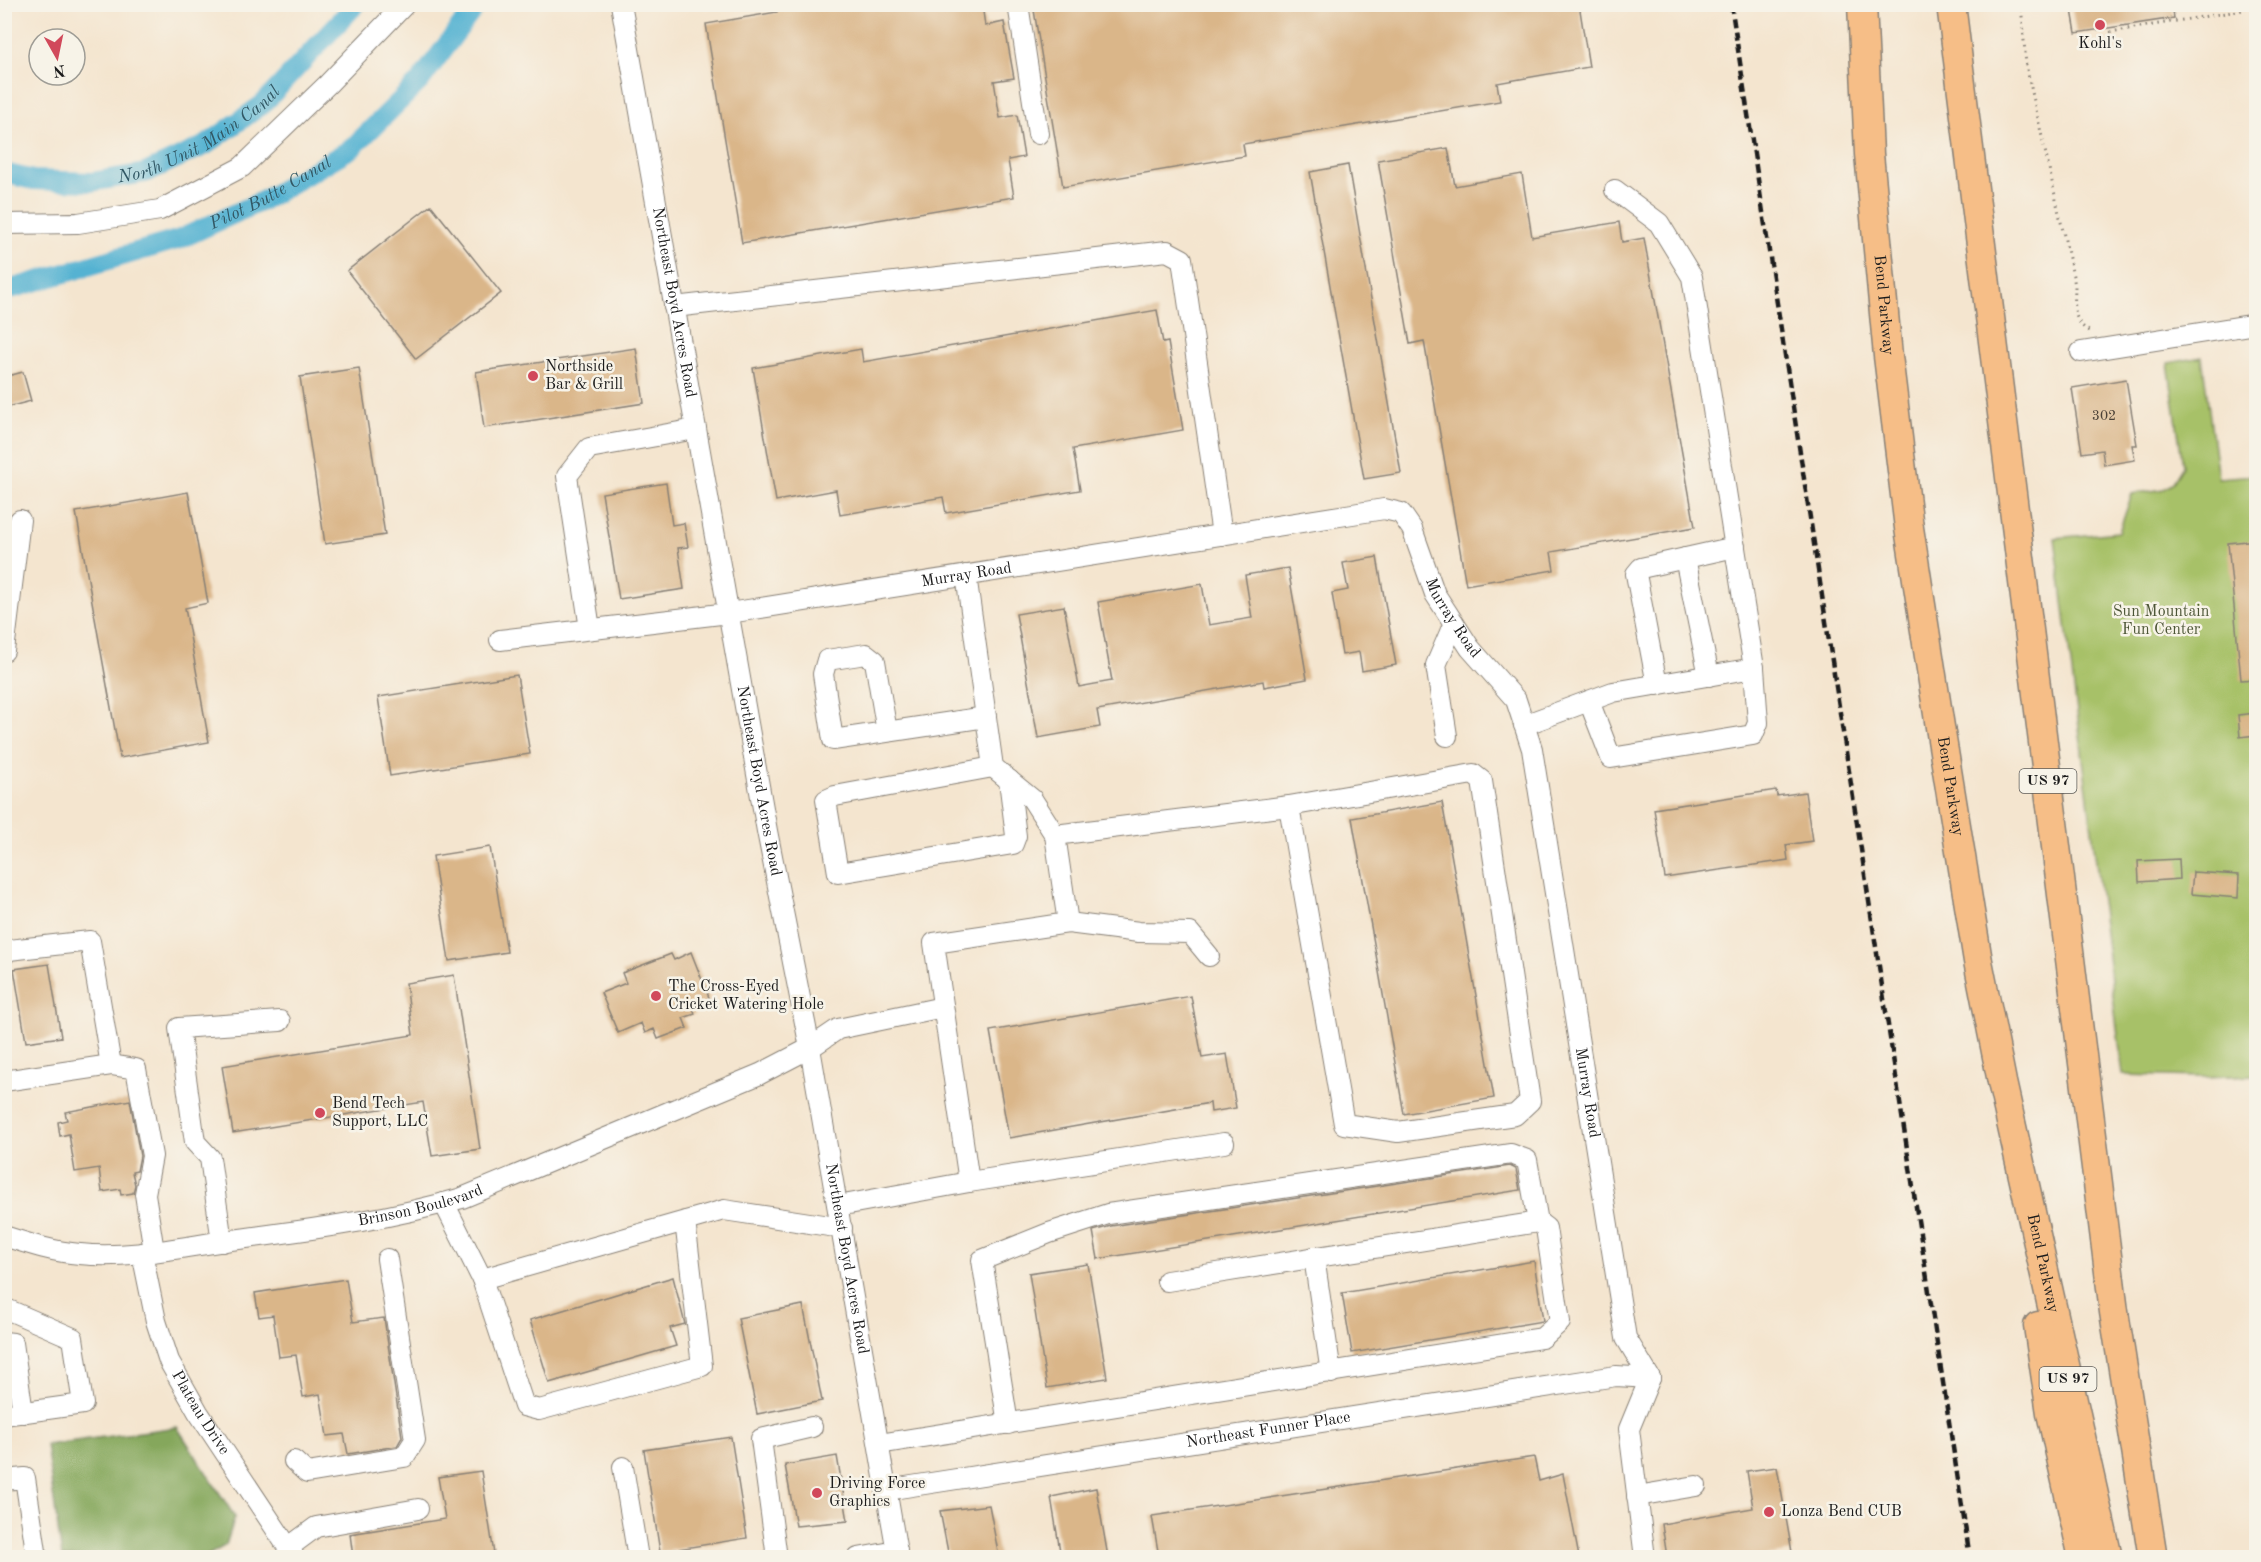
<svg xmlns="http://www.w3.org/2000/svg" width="2261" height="1562" font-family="'Old Standard TT',serif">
<rect width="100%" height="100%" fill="#f7f3e8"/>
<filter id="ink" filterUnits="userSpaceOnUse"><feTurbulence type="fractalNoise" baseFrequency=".0167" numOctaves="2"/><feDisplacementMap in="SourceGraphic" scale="12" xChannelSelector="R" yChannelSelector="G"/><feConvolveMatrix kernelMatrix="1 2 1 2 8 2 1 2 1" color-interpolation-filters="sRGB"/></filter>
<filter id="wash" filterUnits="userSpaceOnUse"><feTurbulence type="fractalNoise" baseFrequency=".008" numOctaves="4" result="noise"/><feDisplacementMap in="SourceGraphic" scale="24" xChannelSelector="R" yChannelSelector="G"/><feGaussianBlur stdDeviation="1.35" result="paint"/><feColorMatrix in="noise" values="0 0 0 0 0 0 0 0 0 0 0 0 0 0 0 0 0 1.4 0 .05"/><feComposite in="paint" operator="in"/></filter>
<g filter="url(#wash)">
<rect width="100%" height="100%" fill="#f4e5cf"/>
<!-- green -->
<path fill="#a7c168" stroke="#626e42" stroke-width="1.5" d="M2202,357l16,121 38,-3v600l-53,2 -80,-2 -68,-537 64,-6 13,-38 32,-5 8,-5 11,-18 -15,-103z"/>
<!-- forest -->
<path fill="#85a75c" stroke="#50623c" stroke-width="1.5" d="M177,1427l58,90 -9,28 -21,12h-143l-16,-112z"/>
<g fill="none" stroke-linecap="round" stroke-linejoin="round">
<!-- canal -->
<g stroke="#54b2d2" stroke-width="20">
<path id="s1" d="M4,173l29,7 58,2 54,-9 61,-28 57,-41 93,-100"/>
<path id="s2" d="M4,291l176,-52 84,-39 88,-52 68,-67 57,-77"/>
</g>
</g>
<g id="blocks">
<!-- building -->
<path fill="#dab689" d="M775,4h207l3,22 19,-4 10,56 -20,3 6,37 17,-3 7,42 -16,3 6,37 -272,46 -36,-219 71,-12z
M1033,4h546l10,63 -92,16 3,18 -257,43 2,12 -182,31z
M2071,4h101l2,14 -98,15z
M1448,148l7,38 67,-12 10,63 87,-15 3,20 22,-4 51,289 -144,25 3,18 -88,15 -42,-244 -14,3 -32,-184z
M1348,165l53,308 -37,6 -54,-307z
M431,205l70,88 -85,66 -69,-88z
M1157,310l6,33 5,-1 15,88 -110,19 7,41 -134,23 -3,-16 -103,18 -4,-25 -60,11 -23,-133 108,-19 2,13z
M636,348l8,55 -160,25 -8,-56z
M359,368l26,167 -60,9 -25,-167z
M23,372l8,29 -27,7v-31z
M2126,379l11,66h-5l3,15 -31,5 -2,-15 -20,3 -10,-65z
M666,483l6,42 12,-2 4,24 -10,1 6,41 -65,10 -17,-106z
M188,492l20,111 -23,5 24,134 -89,16 -44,-246z
M2256,540v139l-15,1 -13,-137z
M1377,557l19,108 -34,6 -3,-19 -17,3 -10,-62 16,-3 -5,-27z
M1288,568l19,111 -43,8 -1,-6 -166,29 3,17 -62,11 -22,-124 48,-8 15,81 33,-6 -14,-79 104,-18 7,41 43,-7 -7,-43z
M517,675l13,79 -140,22 -12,-79z
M2256,713v22l-16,2 -2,-22z
M1776,790l1,6 28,-4 7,49 -26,4 2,15 -123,18 -11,-69z
M1442,802l52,296 -90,16 -52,-296z
M490,847l17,105 -58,9 -16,-105z
M2179,859l1,20 -41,3 -1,-21z
M2193,872l46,3 -1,23 -47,-4z
M691,952l19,48 -17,7 2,7 -12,4 4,10 -29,11 -4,-10 -9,4 -4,-10 -23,10 -17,-40 25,-10 -4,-10 49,-19 3,6z
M49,964l12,73 -35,5 -12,-73z
M454,975l26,174 -48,7 -9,-54 -190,31 -11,-67 191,-31 -7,-52z
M1191,996l11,62 25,-4 9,54 -25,4 -1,-9 -201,35 -19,-107z
M130,1100l10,56 -3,15 -5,1 3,13 -2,8 -12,2 -1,-6 -18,3 -3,-24 -24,4 -6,-38 -9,2 -2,-14 9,-2 -2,-8z
M1510,1166l6,3 4,21 -422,69 -5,-28 18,-5z
M1534,1261l9,60 -191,32 -10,-60z
M1088,1264l19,114 -60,10 -18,-115z
M673,1277l12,47 -15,4 6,18 -127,37 -19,-63z
M346,1279l7,43 31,-4 18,119 -5,9 -49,8 -4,-20 -17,2 -7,-42 -17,3 -7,-42 -17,2 -6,-42 -14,2 -4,-24z
M803,1305l19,96 -65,13 -19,-96z
M731,1437l16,101 -87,14 -16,-102z
M837,1456l11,65 -52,5 -11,-61z
M1534,1457l5,24 24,-7 16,83h-420l-7,-41z
M1777,1467l15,85 -33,5h-92l-5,-33 91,-16 -6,-37z
M481,1471l13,83 -20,3h-121l-3,-23 95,-15 -7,-42z
M1096,1488l12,69h-47l-10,-60z
M989,1505l10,52h-50l-9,-46z"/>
</g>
</g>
<g filter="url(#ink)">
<use href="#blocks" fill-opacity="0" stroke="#888076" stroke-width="1.5"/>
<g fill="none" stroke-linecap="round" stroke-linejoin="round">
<!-- minor casing -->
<g stroke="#888076" stroke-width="22">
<g id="minor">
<path id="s3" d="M621,4l146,827 43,217 88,510"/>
<path d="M1018,4l20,130"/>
<path d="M4,224l74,-1 82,-13 82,-43 86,-83 77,-80"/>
<path d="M674,307l493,-56 15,8 40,276"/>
<path d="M2081,352l175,-28"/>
<path d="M1685,558l24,118"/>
<path d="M966,575l27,192 39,32 23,36 234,-29 55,318 54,8 117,-17 15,-14 -48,-320 -9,-7 -184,32"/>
<path d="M590,629l-23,-153 22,-28 107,-19"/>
<path id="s4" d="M500,640l229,-27 655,-104 17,4 11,16 23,65 35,54 46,52 16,49 94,589 24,40"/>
<path d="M4,651l16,-131"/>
<path d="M1657,685l-21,-111 5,-6 94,-21"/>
<path d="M1589,701l22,57 142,-23 5,-12 -4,-55"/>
<path d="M1524,725l89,-33 141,-24 -62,-391 -33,-54 -44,-33"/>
<path d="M887,732l-12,-71 -9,-7 -39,6 -4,14 10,66 153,-23"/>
<path d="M1447,736l-11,-71 18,-42"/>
<path d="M993,767l-158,29 -9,4 12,73 175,-29 3,-8 -7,-56"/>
<path d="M1068,923l71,9 51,1 19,23"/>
<path d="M4,955l5,-5 81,-9 21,124"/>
<path d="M4,1081l107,-16 25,4 16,87 -7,38 9,57"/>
<path d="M969,1182l-35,-239 134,-20 -13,-88"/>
<path d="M444,1203l38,76"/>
<path d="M838,1206l131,-24 255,-39"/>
<path d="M685,1221l17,145 -163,44 -15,-4 -42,-127 242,-69 118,18"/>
<path id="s5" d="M4,1236c25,8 50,16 76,18 47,5 97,-6 145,-13 80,-11 159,-20 237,-43l298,-124 50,-26 28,-19 105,-22"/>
<path d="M222,1242l-12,-84 -15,-16 -16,-114 101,-7"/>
<path id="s6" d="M142,1253l14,68 13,40 29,51 97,146"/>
<path d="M1314,1257l17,116"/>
<path d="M4,1308l69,30 10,66 -79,11"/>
<path d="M4,1342l9,1 10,70"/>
<path d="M1008,1424l-26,-164 67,-27 59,-19 403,-60 16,6 11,62"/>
<path d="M879,1444l663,-106 18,-16 -14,-94 -8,-6 -371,59"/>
<path d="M294,1461l13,12 97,-16 11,-17 -28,-181"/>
<path d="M623,1467l15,91"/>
<path d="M4,1480l21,-2 12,80"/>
<path id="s7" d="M886,1490l730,-114 34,2"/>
<path d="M1637,1496l59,-10"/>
<path d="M289,1547l27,-20 102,-18"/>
<path d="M777,1558l-16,-119 51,-12"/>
<path d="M858,1558l39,-7"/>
<path d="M1645,1558l-16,-129 21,-51"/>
</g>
</g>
<!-- highway casing -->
<g stroke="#888076" stroke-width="31">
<g id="highway">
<path id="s8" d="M1862,4l7,150 19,202 21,172 31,199 38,234 24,121 106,476"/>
<path d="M1951,4l163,1308 39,246"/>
<path d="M2038,1326l13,87 32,145"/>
</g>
</g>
<!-- path -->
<path stroke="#888076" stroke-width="3" stroke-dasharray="1.5 4.5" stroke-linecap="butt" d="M2021,4l5,61 49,220c0,18 -4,36 14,46
M2110,32l134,-22 -1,-6"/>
<!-- minor -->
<use href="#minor" stroke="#fff" stroke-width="20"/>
<!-- highway -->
<use href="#highway" stroke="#f6be87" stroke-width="28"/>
<!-- rail -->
<path stroke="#1c1c1c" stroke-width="4.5" stroke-dasharray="9 4.5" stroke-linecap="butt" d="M1731,4l239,1554"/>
</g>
</g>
<!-- markers -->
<g fill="#d1495b" stroke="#f7f3e8" stroke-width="2">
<circle cx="2100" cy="25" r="6"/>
<circle cx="533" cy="376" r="6"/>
<circle cx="656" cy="996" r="6"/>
<circle cx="320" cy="1113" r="6"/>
<circle cx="817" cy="1493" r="6"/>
<circle cx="1769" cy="1512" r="6"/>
</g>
<g text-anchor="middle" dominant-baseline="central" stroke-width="5" stroke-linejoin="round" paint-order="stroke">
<!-- number labels -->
<g font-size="14" fill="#4c4237">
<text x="2104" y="416">302</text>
</g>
<!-- shield labels -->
<g fill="#f7f3e8" stroke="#5e5c59" stroke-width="1.5">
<rect x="2019.5" y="769" width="57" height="24" rx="4.5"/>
<rect x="2039.5" y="1367" width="57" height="24" rx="4.5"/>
</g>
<g font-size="15" font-weight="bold" fill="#1c1c1c">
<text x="2048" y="781">US 97</text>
<text x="2068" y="1379">US 97</text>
</g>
<!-- poi labels -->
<g font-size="16" fill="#1c1c1c" stroke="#f7f3e8" text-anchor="start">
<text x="2100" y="44" text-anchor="middle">Kohl's</text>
<text x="545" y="367">Northside<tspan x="545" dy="18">Bar &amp; Grill</tspan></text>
<text x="668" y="987">The Cross-Eyed<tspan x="668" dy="18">Cricket Watering Hole</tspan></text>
<text x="332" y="1104">Bend Tech<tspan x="332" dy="18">Support, LLC</tspan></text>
<text x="829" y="1484">Driving Force<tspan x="829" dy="18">Graphics</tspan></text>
<text x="1781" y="1512">Lonza Bend CUB</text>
</g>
<!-- street labels -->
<g font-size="16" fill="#1c1c1c" stroke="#f7f3e8">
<text stroke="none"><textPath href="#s3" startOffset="303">Northeast Boyd Acres Road</textPath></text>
<text stroke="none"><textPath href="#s8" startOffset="302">Bend Parkway</textPath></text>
<text stroke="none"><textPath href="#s4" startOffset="471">Murray Road</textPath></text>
<text stroke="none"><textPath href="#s4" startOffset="1029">Murray Road</textPath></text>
<text stroke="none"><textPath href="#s3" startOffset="789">Northeast Boyd Acres Road</textPath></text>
<text stroke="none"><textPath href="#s8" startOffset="788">Bend Parkway</textPath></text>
<text stroke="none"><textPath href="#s4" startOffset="1533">Murray Road</textPath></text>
<text stroke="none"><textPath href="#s5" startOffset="423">Brinson Boulevard</textPath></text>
<text stroke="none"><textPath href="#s3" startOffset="1275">Northeast Boyd Acres Road</textPath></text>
<text stroke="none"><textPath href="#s8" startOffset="1274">Bend Parkway</textPath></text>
<text stroke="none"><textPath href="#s6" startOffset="172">Plateau Drive</textPath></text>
<text stroke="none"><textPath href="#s7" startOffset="387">Northeast Funner Place</textPath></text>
</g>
<!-- park labels -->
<g font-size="16" fill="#4d5637" stroke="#f7f3e8">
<text x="2161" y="612">Sun Mountain<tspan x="2161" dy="18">Fun Center</tspan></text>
</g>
<!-- water labels -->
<g font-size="18" font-style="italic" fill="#325865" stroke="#f7f3e8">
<text stroke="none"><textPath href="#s1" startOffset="208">North Unit Main Canal</textPath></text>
<text stroke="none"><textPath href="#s2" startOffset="285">Pilot Butte Canal</textPath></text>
</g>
</g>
<!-- margin -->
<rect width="2261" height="1562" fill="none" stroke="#f7f3e8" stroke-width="24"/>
<!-- north arrow -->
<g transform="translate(57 57) rotate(171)"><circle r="28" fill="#f7f3e8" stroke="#9f9d96" stroke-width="1.5"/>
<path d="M0-4.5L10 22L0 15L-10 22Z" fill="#d1495b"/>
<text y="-9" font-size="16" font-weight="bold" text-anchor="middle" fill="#1c1c1c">N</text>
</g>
</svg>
